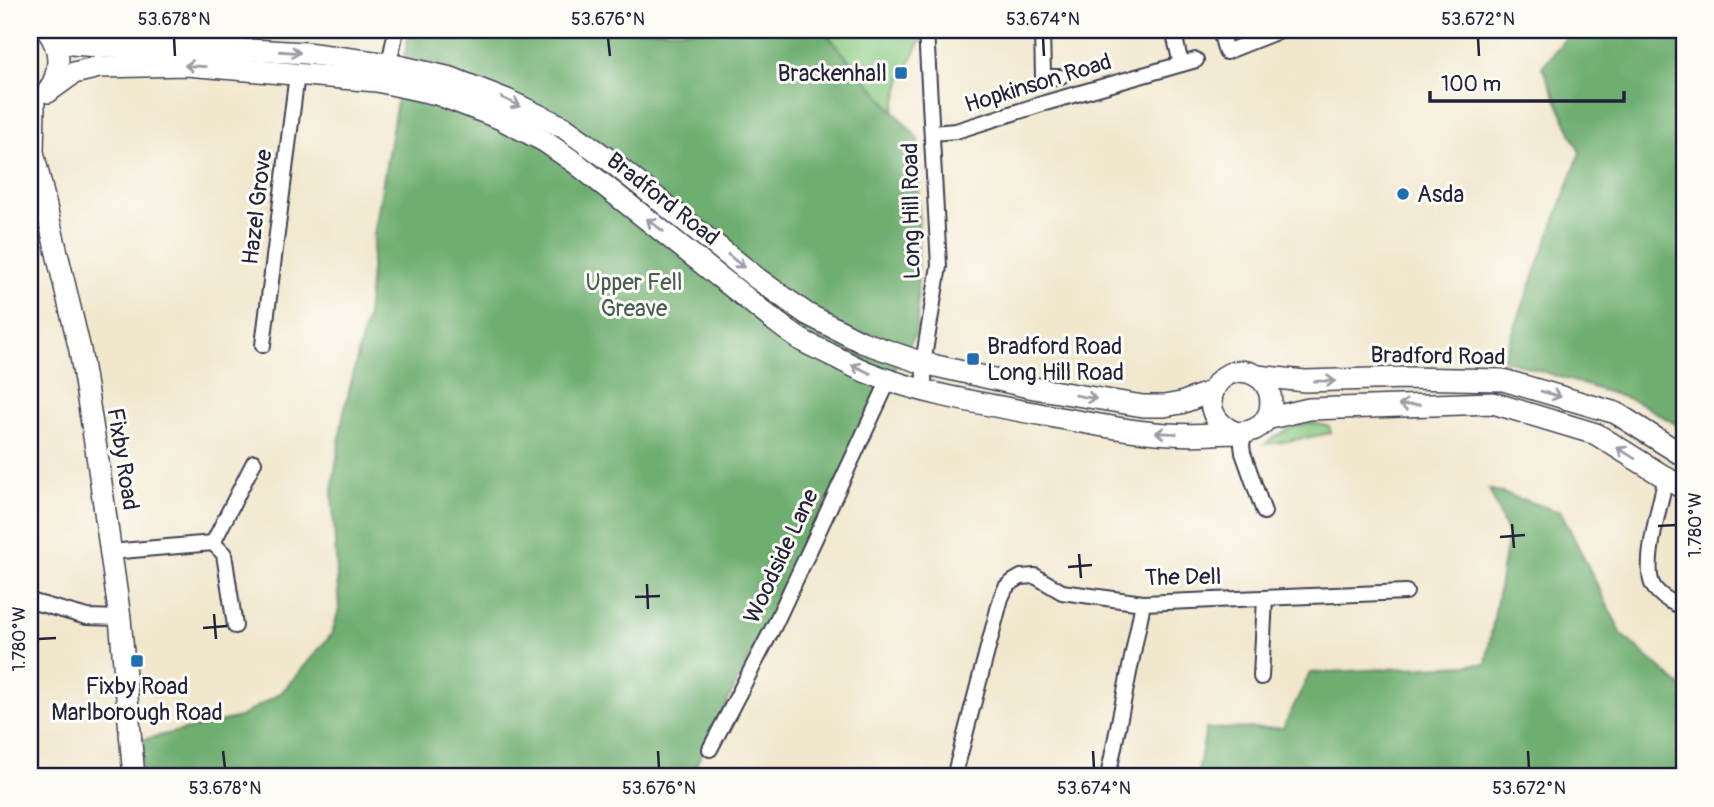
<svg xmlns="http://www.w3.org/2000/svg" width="1714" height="807" font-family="Pangolin,sans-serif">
<rect width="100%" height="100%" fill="#fdfcf7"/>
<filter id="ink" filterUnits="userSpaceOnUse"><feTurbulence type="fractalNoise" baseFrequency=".0143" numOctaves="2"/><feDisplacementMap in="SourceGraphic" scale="14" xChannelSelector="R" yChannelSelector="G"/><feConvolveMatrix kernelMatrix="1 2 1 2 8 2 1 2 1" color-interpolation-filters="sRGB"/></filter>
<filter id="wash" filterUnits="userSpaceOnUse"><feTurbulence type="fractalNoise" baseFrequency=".00686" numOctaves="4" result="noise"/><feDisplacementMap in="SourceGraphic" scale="28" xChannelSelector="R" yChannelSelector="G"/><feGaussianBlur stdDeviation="1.57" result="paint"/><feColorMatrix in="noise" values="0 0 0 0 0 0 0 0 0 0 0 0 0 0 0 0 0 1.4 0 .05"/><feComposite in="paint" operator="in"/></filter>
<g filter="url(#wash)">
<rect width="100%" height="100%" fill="#f1e7cd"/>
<g fill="#89ca82" stroke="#56765e" stroke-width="2">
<path d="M823,30H920L921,40L902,78L893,112Z"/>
<path d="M1310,423L1329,426L1331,433L1277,443L1265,444C1279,434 1293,425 1310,423Z"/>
</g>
<g fill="#6eae70" stroke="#486856" stroke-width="2">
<path d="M409,30H823L918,139L919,171L917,331L877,401L690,777H142L141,740L240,717L282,692L332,634L339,609L332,492L343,416L367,317L374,235Z"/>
<path d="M1572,30H1684V429L1636,401L1503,359L1580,153L1542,67Z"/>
<path d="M1489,489L1561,512L1622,635L1684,689V777H1197L1206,729L1283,728L1310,673L1486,664L1508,535Z"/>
</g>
</g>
<g filter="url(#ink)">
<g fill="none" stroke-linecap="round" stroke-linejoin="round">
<g stroke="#414051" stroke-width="18">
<g id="minor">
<path d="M1042,30L1043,77H1060"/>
<path d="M1173,30L1181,64"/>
<path d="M1222,38L1226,52L1281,30"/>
<path d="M389,64L396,30"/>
<path d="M932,133L956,131L1045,103L1196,60"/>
<path d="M263,345L297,74"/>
<path d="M925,391L923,363L939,266L926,30"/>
<path d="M1245,432L1242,445L1243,453L1264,512"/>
<path d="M1666,477C1661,501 1642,566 1653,586C1660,597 1673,603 1684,608"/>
<path d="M213,543L254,462"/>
<path d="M110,552L213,543L224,554L235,626"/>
<path d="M30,601L87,617L120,618"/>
<path d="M1261,677L1265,598"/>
<path d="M710,749L775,624L889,380"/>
<path d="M954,777L1001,598L1006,587L1014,581L1021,577L1035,576L1062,592L1143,603L1406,592"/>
<path d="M1108,777L1143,603"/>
</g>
</g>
<g stroke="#414051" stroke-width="24">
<g id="primary">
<path d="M47,30C62,49 61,72 48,92"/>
<path d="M52,36L72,44L98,46H174L306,53L389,64L451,78L507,100L563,127L608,159L758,279L807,314L862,342L923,363L1034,388L1143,406H1164L1181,403L1213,391"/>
<path d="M49,91L74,73L99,67L186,65L377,81L437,94L499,118L544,141L577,164C624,201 671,238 718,276C745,296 770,319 798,338C808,345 820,349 831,355C844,361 856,368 869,373C925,395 985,404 1044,415C1100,425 1156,438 1213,434C1225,432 1244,435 1255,429C1277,418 1276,384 1253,374C1217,359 1190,413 1234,432"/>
<path d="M34,104L33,152L80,350L97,455L120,618L134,777"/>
<path d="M1257,376L1305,381L1406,378L1503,380L1616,413L1684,456"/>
<path d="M1266,419L1309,409L1493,403L1596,434L1684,489"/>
</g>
</g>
<use href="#minor" stroke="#fff" stroke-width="14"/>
<use href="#primary" stroke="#fff" stroke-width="21"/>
</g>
<defs><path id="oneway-shaft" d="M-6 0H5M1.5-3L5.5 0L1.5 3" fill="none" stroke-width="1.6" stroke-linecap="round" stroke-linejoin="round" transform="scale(1.75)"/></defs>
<g stroke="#9c9ca7">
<use href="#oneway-shaft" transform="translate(290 52) rotate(4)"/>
<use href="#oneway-shaft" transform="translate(195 66) rotate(-177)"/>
<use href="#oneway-shaft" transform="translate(511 102) rotate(25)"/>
<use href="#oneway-shaft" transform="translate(655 225) rotate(-142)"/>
<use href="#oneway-shaft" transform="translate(736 261) rotate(39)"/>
<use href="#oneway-shaft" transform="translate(861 369) rotate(-155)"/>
<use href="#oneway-shaft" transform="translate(1325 381) rotate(-1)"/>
<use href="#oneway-shaft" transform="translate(1551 394) rotate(16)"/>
<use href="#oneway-shaft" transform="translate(1086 397) rotate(10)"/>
<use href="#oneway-shaft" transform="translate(1409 405) rotate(179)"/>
<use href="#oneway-shaft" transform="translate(1166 433) rotate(-177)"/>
<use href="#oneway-shaft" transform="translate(1626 453) rotate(-148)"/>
</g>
</g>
<path fill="none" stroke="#22223b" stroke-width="2.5" d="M174,38L175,56M608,38L610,56M1043,38L1044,56M1478,38L1479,56M1512,524L1514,548M1658,526L1676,525M1500,537L1525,535M1079,554L1081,578M1068,567L1092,565M647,584L648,609M635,597L660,596M214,614L216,639M203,628L227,626M38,639L56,638M223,751L225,768M658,751L659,768M1093,751L1094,768M1528,751L1529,768"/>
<g fill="#1f6fb2" stroke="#fdfcf7" stroke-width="2.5">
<rect x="894" y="66" width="14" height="14" rx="3.5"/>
<circle cx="1403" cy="194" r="7"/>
<rect x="966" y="352" width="14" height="14" rx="3.5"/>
<rect x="130" y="654" width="14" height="14" rx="3.5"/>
</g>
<g text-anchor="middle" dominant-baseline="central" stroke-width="6" stroke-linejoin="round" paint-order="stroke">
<g font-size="23" fill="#22223b" stroke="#fdfcf7" text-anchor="start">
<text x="887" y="73" text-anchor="end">Brackenhall</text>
<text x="1417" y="194">Asda</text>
<text x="987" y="346">Bradford Road<tspan x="987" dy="26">Long Hill Road</tspan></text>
<text x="137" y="686" text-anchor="middle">Fixby Road<tspan x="137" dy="26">Marlborough Road</tspan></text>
</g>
<g font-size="23" fill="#22223b" stroke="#fdfcf7">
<text transform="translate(1038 83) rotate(-17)">Hopkinson Road</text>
<text transform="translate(663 199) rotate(38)">Bradford Road</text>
<text transform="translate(257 207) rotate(-83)">Hazel Grove</text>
<text transform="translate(911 211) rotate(-91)">Long Hill Road</text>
<text transform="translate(1438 356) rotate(1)">Bradford Road</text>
<text transform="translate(123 459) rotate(81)">Fixby Road</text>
<text transform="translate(781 556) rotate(-65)">Woodside Lane</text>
<text transform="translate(1183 577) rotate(-1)">The Dell</text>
</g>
<g font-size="23" fill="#465d54" stroke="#fdfcf7">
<text x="634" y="282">Upper Fell<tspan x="634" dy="26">Greave</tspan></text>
</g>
</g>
<rect width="1714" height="807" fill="none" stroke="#fdfcf7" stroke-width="77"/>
<path d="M1430 91v10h194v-10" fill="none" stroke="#22223b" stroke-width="3.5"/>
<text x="1441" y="91" font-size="21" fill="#22223b" stroke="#fdfcf7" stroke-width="5" paint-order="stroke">100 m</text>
<rect x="38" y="38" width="1638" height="730" fill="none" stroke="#22223b" stroke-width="2.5"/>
<g font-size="18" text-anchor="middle" fill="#22223b">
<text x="174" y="25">53.678°N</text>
<text x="608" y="25">53.676°N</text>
<text x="1043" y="25">53.674°N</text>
<text x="1478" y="25">53.672°N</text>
<text transform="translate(1695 525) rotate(-90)" y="6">1.780°W</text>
<text transform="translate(19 639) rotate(-90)" y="6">1.780°W</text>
<text x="225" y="794">53.678°N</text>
<text x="659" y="794">53.676°N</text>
<text x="1094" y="794">53.674°N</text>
<text x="1529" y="794">53.672°N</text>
</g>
</svg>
